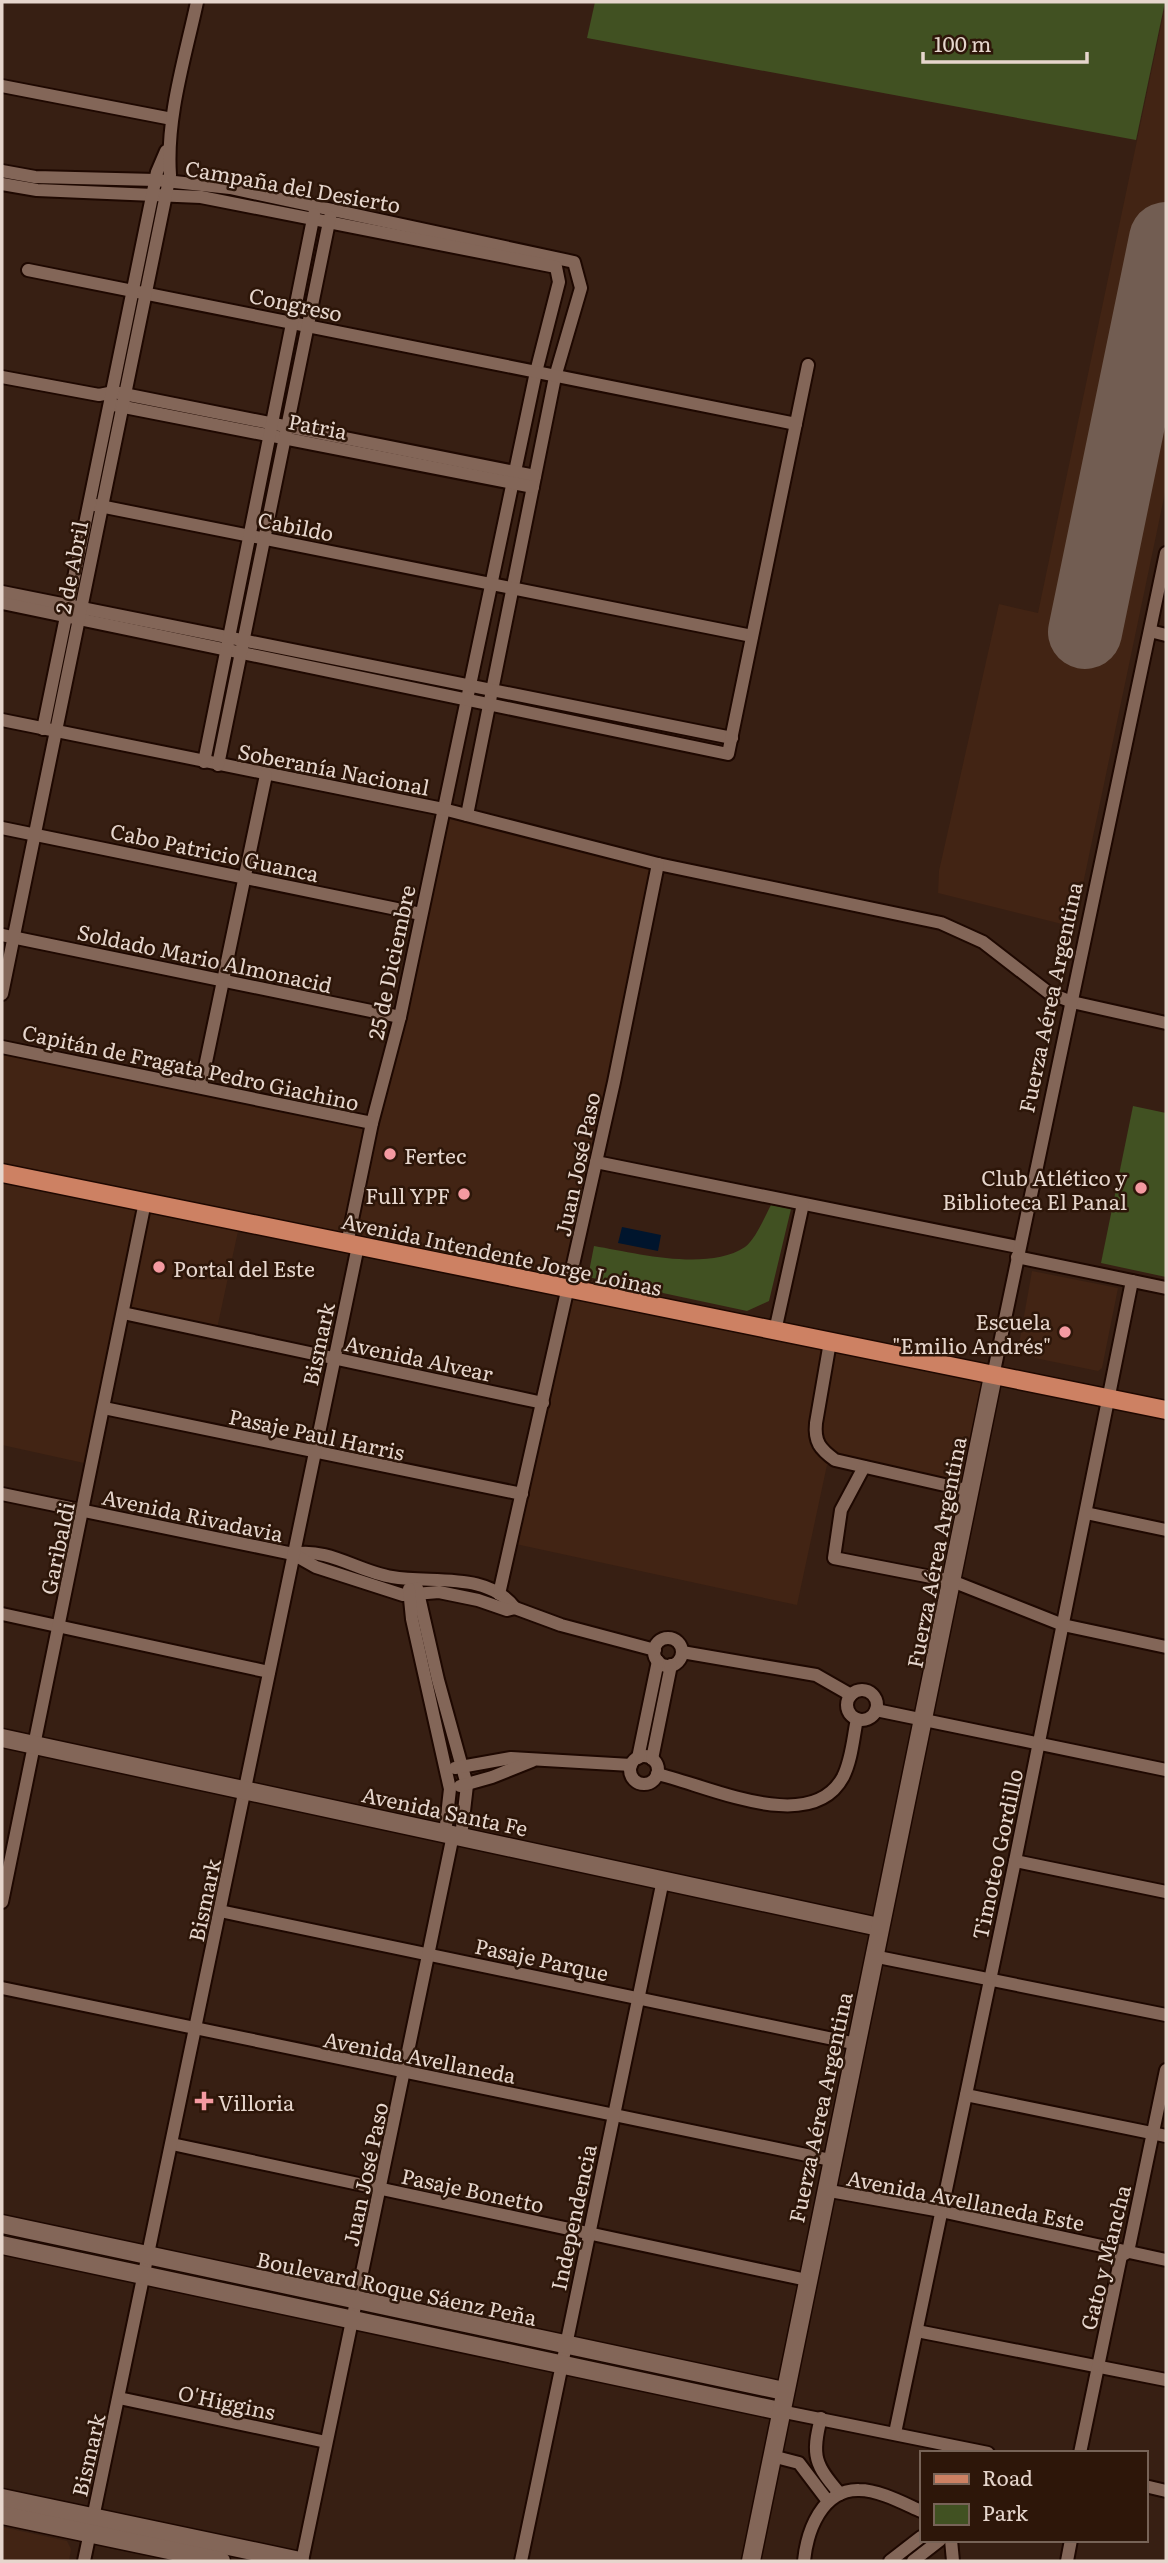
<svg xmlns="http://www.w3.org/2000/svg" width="1168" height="2563" font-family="Literata,serif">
<rect width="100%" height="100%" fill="#371f13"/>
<g fill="#422414">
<path d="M1166,2V488L1074,927L938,893L939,871L999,604L1038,613Z"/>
<path d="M443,809L658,864L567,1291L993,1376L971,1491L864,1467L827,1465L797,1605L511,1543L567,1291L240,1222L216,1333L123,1313L93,1465L2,1445V1047L372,1123Z"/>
<path d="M1032,1271L1118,1288L1102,1368L1098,1371L1035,1358L1019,1344Z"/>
<path d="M2,2527L67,2541L71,2549L69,2561H2Z"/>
</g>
<g fill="#415122">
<path d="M595,2H1165L1136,140L587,38Z"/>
<path d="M1133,1106L1166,1113V1277L1101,1263Z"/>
<path d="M771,1205L791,1209L769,1301L747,1311L588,1277L594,1246C636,1253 707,1272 745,1247C756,1239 765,1216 771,1205Z"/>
<path d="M2,2231L766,2393L764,2400L2,2240Z"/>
</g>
<path fill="#00152d" d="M622,1227L661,1235L658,1251L618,1243Z"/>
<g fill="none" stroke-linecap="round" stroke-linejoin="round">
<path stroke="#725d52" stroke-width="74" d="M1085,632L1166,239"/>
<g stroke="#1e0801" stroke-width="16">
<g id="street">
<path d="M2,86L172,119"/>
<path d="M2,171L35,177L156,180L230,188L574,262L581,288L555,377L467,815"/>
<path d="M2,184L37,190L201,197L556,267L559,282L536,372L400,1017L372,1123L347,1244"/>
<path d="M28,270L796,424"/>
<path d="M2,377L99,395L114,392L535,476"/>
<path d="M114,405L533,487"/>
<path d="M90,504L752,636"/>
<path d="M2,592L732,738"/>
<path d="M2,603L728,754L808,365"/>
<path d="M1150,631L1166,635"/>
<path d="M2,720L443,809L658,864L941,923L983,942L1049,993L1072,1002L1166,1023"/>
<path d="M43,729L157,172L166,151"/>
<path d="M204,762L314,214"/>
<path d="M218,765L330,217"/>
<path d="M2,828L421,914"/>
<path d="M2,935L400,1017"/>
<path d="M2,994L170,175C166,117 185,58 197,2"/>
<path d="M2,1047L372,1123"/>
<path d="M201,1086L266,775"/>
<path d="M596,1162L1018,1247"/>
<path d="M1017,1257L1166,1288"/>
<path d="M123,1313L543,1403"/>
<path d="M775,1331L803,1204"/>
<path d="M830,1342L816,1423C814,1442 820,1449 835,1460L971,1491"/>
<path d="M993,1376L1166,553"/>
<path d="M104,1408L522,1494"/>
<path d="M864,1467L841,1510L834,1558L952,1581L1063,1625L1166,1647"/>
<path d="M2,1494L293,1554C328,1547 359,1572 392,1577C432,1584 487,1571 515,1608"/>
<path d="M1086,1513L1166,1530"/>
<path d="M293,1554L316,1567L403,1595L439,1592L478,1600L507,1610L515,1608L561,1625L655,1650"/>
<path d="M417,1588L438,1680L467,1785L461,1837"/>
<path d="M409,1589L412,1619L450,1789L445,1834"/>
<path d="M499,1594L614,1082L658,864"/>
<path d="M2,1614L269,1672"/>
<circle cx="668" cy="1652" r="14"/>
<path d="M682,1652L816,1675L851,1695"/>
<circle cx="862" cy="1705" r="15"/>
<path d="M876,1710L1166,1770"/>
<circle cx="644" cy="1770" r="14"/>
<path d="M638,1758L658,1661"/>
<path d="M652,1759L671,1665"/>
<path d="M455,1768L511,1758L631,1765"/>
<path d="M657,1774C707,1785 811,1837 843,1777C852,1759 853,1738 857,1719"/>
<path d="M460,1786L492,1777L532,1761"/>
<path d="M1015,1861L1166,1892"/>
<path d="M2,1902L145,1202"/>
<path d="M220,1911L857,2044"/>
<path d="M873,1956L1166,2015"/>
<path d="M2,1988L831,2160L830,2191L941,2211L1166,2260"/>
<path d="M966,2095L1166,2136"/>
<path d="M172,2144L807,2280"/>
<path d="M917,2331L1166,2380"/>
<path d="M119,2398L326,2442"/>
<path d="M780,2411L988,2453"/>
<path d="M821,2418C811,2456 815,2465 840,2494"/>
<path d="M895,2433L1015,1861L1132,1281"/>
<path d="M1080,2453L1121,2256L1128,2252L1166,2070"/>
<path d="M772,2456L799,2463L827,2500"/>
<path d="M1145,2486L1166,2491"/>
<path d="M951,2540L953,2561"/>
<path d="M84,2561L358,1246"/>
<path d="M302,2561L453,1835"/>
<path d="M521,2561L663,1880"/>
<path d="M804,2561C807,2531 822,2489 859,2490C879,2490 903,2503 921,2511"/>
<path d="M890,2561L921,2537"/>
<path d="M913,2561L940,2540"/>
<path d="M1067,2561L1071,2540"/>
</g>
</g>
<g stroke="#1e0801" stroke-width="21">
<g id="secondary">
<path d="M2,1738L879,1927"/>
<path d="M2,2224L784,2391"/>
<path d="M2,2245L780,2411"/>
<path d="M2,2498L300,2561"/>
<path d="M2,2515L221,2561"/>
<path d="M751,2561L993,1376"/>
</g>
</g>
<g stroke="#1e0801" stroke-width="21">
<path id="primary" d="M2,1173L1166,1410"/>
</g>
<use href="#street" stroke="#836658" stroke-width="12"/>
<use href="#secondary" stroke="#836658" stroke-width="18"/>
<use href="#primary" stroke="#cd8163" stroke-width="18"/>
</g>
<g fill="#f49aa1" stroke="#2d1609" stroke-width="2.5">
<circle cx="390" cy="1154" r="7"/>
<circle cx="1141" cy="1188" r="7"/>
<circle cx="464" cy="1194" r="7"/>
<circle cx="159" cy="1267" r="7"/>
<circle cx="1065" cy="1332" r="7"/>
<path d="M200.5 2090.5h7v7h7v7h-7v7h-7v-7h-7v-7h7z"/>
</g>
<g text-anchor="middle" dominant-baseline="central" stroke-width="5" stroke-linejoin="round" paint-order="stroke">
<g font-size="21" fill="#e6d6cd" stroke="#2d1609">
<text transform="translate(293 185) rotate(10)">Campaña del Desierto</text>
<text transform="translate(296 303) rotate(12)">Congreso</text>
<text transform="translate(318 425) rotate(11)">Patria</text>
<text transform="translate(296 525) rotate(11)">Cabildo</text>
<text transform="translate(70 567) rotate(-79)">2 de Abril</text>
<text transform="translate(334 768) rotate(11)">Soberanía Nacional</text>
<text transform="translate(215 851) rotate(12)">Cabo Patricio Guanca</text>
<text transform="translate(205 957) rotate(12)">Soldado Mario Almonacid</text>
<text transform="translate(390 962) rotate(-78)">25 de Diciembre</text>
<text transform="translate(1049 997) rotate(-78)">Fuerza Aérea Argentina</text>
<text transform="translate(191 1066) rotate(12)">Capitán de Fragata Pedro Giachino</text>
<text transform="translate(576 1164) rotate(-78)">Juan José Paso</text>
<text transform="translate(502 1253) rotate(12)">Avenida Intendente Jorge Loinas</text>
<text transform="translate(317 1344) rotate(-78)">Bismark</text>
<text transform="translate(419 1357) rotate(12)">Avenida Alvear</text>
<text transform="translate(317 1433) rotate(12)">Pasaje Paul Harris</text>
<text transform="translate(193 1514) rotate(12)">Avenida Rivadavia</text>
<text transform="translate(56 1548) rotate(-78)">Garibaldi</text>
<text transform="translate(935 1552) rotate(-79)">Fuerza Aérea Argentina</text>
<text transform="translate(445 1810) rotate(12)">Avenida Santa Fe</text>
<text transform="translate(996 1854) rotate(-78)">Timoteo Gordillo</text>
<text transform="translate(203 1900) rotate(-78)">Bismark</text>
<text transform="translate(542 1958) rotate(12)">Pasaje Parque</text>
<text transform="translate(420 2056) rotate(11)">Avenida Avellaneda</text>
<text transform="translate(819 2107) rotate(-78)">Fuerza Aérea Argentina</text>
<text transform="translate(364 2174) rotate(-78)">Juan José Paso</text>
<text transform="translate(473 2189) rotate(12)">Pasaje Bonetto</text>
<text transform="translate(966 2199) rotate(11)">Avenida Avellaneda Este</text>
<text transform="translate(572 2217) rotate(-78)">Independencia</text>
<text transform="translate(1104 2257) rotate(-76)">Gato y Mancha</text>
<text transform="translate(397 2287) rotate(12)">Boulevard Roque Sáenz Peña</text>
<text transform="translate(227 2401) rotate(12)">O'Higgins</text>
<text transform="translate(87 2455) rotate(-77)">Bismark</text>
</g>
<g font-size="21" fill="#e6d6cd" stroke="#2d1609" text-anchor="start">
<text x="404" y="1154">Fertec</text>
<text x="1127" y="1176" text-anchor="end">Club Atlético y<tspan x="1127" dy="24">Biblioteca El Panal</tspan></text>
<text x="450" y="1194" text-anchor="end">Full YPF</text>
<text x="173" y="1267">Portal del Este</text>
<text x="1051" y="1320" text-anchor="end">Escuela<tspan x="1051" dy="24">"Emilio Andrés"</tspan></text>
<text x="218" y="2101">Villoria</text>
</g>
</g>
<rect width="1168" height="2563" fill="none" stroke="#e6d6cd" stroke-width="7"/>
<rect x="920" y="2451" width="228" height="91" fill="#2d1609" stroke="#776357" stroke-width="2"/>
<rect x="934" y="2474" width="35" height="10" fill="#cd8163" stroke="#776357" stroke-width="2"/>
<text x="982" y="2486" font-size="21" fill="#e6d6cd">Road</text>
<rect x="934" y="2504" width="35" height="21" fill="#415122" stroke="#776357" stroke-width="2"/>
<text x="982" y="2521" font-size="21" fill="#e6d6cd">Park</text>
<path d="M923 52v10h164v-10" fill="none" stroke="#e6d6cd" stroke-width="3.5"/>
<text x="934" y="52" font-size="21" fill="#e6d6cd" stroke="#2d1609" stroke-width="5" paint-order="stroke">100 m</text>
</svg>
